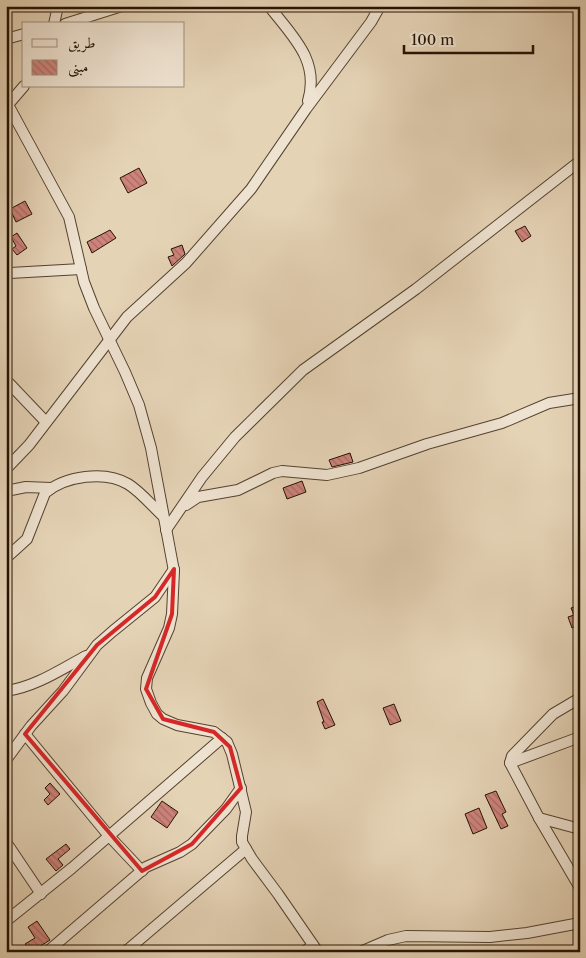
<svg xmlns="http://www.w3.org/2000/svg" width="586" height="958" font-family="'Libre Caslon Text',Amiri,serif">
<defs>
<pattern id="building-back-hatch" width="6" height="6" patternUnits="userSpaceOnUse" patternTransform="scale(1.25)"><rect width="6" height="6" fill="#ce837b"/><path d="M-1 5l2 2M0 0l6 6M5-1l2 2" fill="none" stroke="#a76a63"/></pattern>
</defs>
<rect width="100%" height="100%" fill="#e5d3b6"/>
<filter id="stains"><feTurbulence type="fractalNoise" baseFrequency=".004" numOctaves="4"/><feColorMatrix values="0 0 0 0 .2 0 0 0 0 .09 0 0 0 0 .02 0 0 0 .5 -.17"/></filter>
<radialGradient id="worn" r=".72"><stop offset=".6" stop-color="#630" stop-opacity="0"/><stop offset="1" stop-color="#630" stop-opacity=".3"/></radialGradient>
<g fill="url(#building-back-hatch)" stroke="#241202">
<path d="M139,168L147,183L128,193L120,178Z"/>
<path d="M25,201L32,214L16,222L10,209Z"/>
<path d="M525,226L531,236L522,242L515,231Z"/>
<path d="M110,230L116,238L92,253L87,242Z"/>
<path d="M17,233L27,248L17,255L12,249L16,246L11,237Z"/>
<path d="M182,245L185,254L172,266L168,257L174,255L171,249Z"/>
<path d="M350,453L353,462L332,467L329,460Z"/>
<path d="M302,481L306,492L287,499L283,488Z"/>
<path d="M580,605V629H579L578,626L572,628L568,617L574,615L571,608Z"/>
<path d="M323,699L335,725L325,729L322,722H324L317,702Z"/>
<path d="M394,704L401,721L390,725L383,708Z"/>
<path d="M50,783L60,794L48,805L44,800L50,794L45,788Z"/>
<path d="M496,791L506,812L502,814L508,826L501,829L485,795Z"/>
<path d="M162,801L178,812L167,828L151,817Z"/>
<path d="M479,808L487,828L473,834L465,814Z"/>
<path d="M66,844L70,849L58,859L63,865L56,871L46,859Z"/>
<path d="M37,921L50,940L31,952L25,944L35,938L28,927Z"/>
</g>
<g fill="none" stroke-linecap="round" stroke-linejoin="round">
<g stroke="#54422f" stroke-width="12">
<g id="minor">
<path d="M269,6C292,36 320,60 308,101"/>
<path d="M54,24L58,6"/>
<path d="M65,24L122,6"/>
<path d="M6,39L24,34"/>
<path d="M6,101L69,217L84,282L94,308L125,372L139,405L151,448L174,571L172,614L169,628L147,678L146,689L151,703L157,714L163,719L177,725L214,732L227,742L232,754L246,812L242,836V842L252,859L278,894L318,952"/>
<path d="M6,107L24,86"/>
<path d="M6,271L10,273L81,269"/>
<path d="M6,380L45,421"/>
<path d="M6,469L29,445L127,317L186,263L251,189L306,109L371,22L380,6"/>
<path d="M6,491L26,487L51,488"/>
<path d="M186,505L198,497L238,490L273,473L282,471L327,475L359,468L427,444L502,423L549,403L580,398"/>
<path d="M166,530L202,477L235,437L303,370L416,289L580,161"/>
<path d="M6,558L27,539L45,493C65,476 105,470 128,484C141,492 152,506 163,516"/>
<path d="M6,691C35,687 60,670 86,656"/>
<path d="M580,698L553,714L512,756L510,763L539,818L580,888"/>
<path d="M25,734L109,836L142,871"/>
<path d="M6,760L31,726L63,691L97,645L113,631L155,597L174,569"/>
<path d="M510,763L580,737"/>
<path d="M539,818L580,829"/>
<path d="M6,842L41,894"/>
<path d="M6,921L72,868L222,738"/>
<path d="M47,952L146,867L180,852L192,844L226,809L241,788"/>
<path d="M125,952L246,849"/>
<path d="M304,952L313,945"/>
<path d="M360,952L388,940L406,936L490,937L527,933L580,923"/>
</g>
</g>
<use href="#minor" stroke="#eee2d0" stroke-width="10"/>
</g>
<path fill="none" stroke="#d62828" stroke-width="4" stroke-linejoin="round" d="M174,569L172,614L146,689L163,719L214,732L230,747L241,788L192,844L142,871L25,734L97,645L155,597Z"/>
<rect width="586" height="958" fill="none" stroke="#e5d3b6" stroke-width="25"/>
<rect x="8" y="8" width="571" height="943" fill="none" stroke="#241202" stroke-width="2.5"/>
<rect x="12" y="12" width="561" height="933" fill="none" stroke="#241202"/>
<rect x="22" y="22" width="162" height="65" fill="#eee2d0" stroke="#9d8f7e"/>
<rect x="32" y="39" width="25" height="8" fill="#eee2d0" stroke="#9d8f7e"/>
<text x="68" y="48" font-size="15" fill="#241202">طريق</text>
<rect x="32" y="60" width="25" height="15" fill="url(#building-back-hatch)" stroke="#9d8f7e"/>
<text x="68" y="72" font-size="15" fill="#241202">مبنى</text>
<path d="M404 45v8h129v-8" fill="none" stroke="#241202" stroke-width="2.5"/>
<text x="411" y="45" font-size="15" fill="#241202" stroke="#eee2d0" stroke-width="4" paint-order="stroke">100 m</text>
<rect width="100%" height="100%" filter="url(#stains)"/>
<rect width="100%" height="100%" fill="url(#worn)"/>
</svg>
